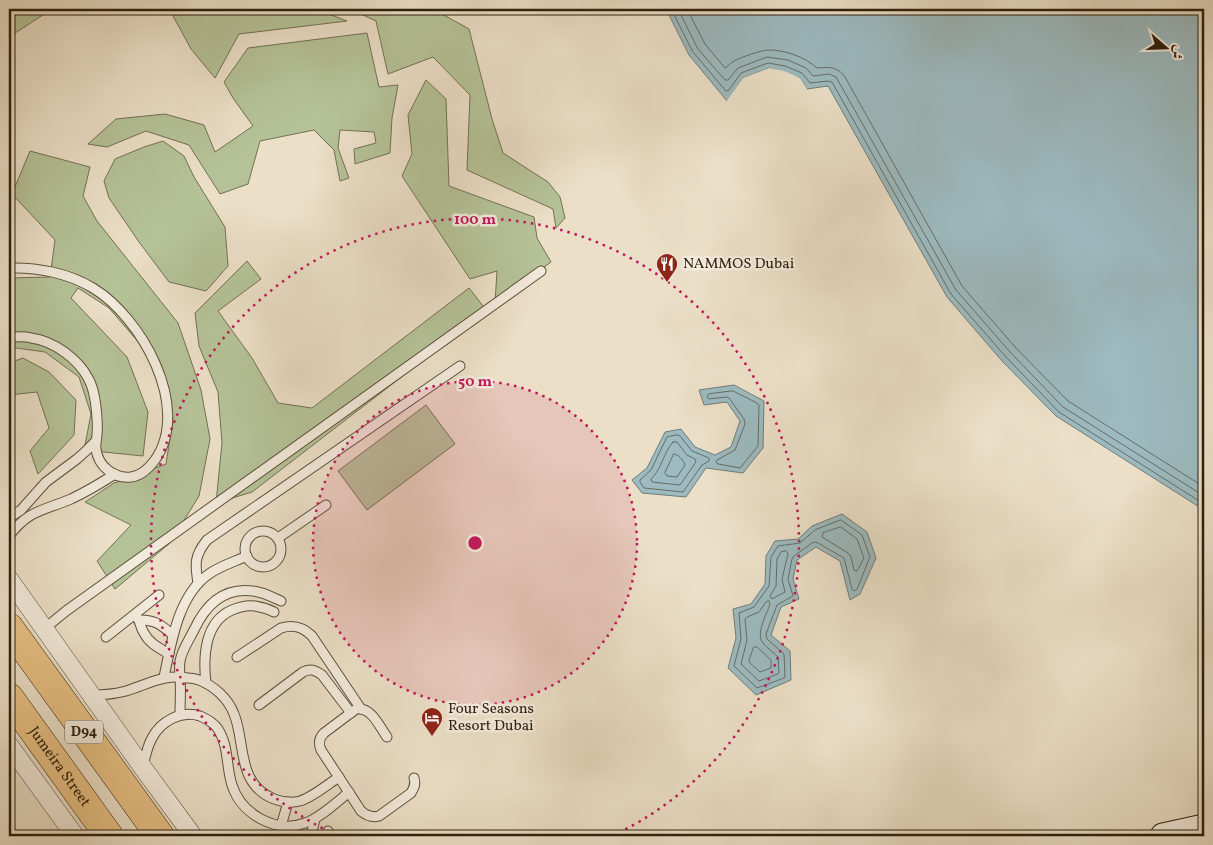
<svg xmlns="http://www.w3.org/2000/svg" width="1213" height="845" font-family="Vollkorn,Amiri,serif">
<rect width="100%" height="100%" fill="#ebdfc7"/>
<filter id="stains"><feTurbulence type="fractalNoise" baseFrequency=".004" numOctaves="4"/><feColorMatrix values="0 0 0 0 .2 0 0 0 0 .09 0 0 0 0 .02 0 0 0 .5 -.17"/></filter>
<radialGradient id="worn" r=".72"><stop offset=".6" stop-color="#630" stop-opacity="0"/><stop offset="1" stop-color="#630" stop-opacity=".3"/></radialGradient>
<g fill="#b5c298" stroke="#727153">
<path d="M9,9H52L9,37Z"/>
<path d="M178,9H316L347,21L239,34L215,78L191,49L172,14Z"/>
<path d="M350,9H433L469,29L492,119L503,153L548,182L560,197L565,218L556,228L553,209L467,170L470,95L433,57L388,74L376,21Z"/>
<path d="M367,33L379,87L398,85L392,118L390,153L355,164L354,149L376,143L374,132L340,130L338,148L349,178L340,181L334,150L314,130L260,141L248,184L220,194L189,145L146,131L107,147L88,144L116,119L165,114L204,125L215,152L253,126L233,98L224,82L248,48Z"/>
<path d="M426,80L446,99L449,186L534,217L537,238L551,262L495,303L497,271L470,279L402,176L412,154L408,115Z"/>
<path d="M163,141L184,156L194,177L225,227L228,266L206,291L169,282L139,242L109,198L104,181L115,159L144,147Z"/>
<path d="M30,151L90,167L83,196L97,221L178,323L201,390L210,439L199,496L170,543L115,589L97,561L131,525L85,502L114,483L166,464L173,418L154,360L109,308L78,288L71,298L127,357L148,412L143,456L84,450L91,414L79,377L45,352L9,347V278L50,277L55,240L12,194Z"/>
<path d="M247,261L261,279L218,311L252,358L278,403L312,408L469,288L487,311L252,492L216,503L222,443L218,392L199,346L195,313Z"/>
<path d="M23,358L49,372L76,400L74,435L38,474L30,451L49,428L37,392L9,395V363Z"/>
<path d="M426,405L455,444L367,510L338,471Z"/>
</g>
<g fill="#9cbabf" stroke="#707c78">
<path d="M666,9H1204V510L1056,416L1002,361L947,297L828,86L807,89L800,78L769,68L743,78L727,101L689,55Z"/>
<path d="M734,385L764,401L763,448L743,473L706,468L686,497L642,493L632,480L647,468L665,432L681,429L695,447L715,455L731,447L740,421L727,402L704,405L699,390Z"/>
<path d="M842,514L867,532L876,558L860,594L850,600L840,561L816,547L797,560L793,579L799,599L781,607L771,635L790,651L791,680L756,695L728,668L736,638L733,609L751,604L765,584L766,556L775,541L798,539L812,526Z"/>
</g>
<path fill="#ebdfc7" d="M769,68L784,71L800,78L807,89L806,91L798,80L783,73L769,71L745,80L729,102L725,103L743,78Z"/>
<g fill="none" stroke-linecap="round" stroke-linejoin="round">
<g stroke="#666d66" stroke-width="1">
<path d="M671,9L693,52L726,91L729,90L741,73L768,63L785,66L802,73L810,83L828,81L832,82L951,294L1006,357L1059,412L1204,504"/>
<path d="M678,9L698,49L725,80H728L738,68L767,57L788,60L806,68L813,76L829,74L836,77L956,290L1011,353L1063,407L1204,496"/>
<path d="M687,9L705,44L725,68C728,66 731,63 734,61C742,57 761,50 769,50C785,50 805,57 817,68C829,67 837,66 845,77L962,286L1016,348L1068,401L1204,487"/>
<path d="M733,391L757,403L759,405L758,446L740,468L718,464L716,462L717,460L735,450L745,424L744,419L729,398L726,397L709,399L707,397L709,394Z"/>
<path d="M678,435L680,436L692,451L709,458V461L702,465L683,492L644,488L640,482V480L651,470L667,437Z"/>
<path d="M673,442H677L687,455L695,459L696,462L680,485L652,482L651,479C662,469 663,453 673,442Z"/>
<path d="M674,454C678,454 684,461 685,465L677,477L667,476L665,473Z"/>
<path d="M841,520L862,535L870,557L857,589L854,591L852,589L844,558L818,543L815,542L812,543L794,556L792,559L788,579L793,596L777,605L766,634L767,639L784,654L785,676L784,678L757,688L734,666L741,639L739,613L754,607L769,586L771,557L778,546L800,543L815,530Z"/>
<path d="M841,527L857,539L864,558L857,571L854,570L851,557L848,553L822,537L823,533Z"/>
<path d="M786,551L788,554L782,579L785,592L772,599L770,596L776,586L777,559L781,552Z"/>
<path d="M769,601L770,604C767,614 755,634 763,643C767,648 773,652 778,657L779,672L778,674L759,681L741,664L747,640L745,619L747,617L759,612L766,602Z"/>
<path d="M754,647H757L771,660V668L760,672L750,663L749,661Z"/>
</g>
<g stroke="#5e503c" stroke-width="11">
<g id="lane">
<path d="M9,268C37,267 68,273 93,288C141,317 192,407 155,460C149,468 141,476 131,477C114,479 98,466 96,449C95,444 97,439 97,434C98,425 97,416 96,407C95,398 93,386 88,378C78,359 54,341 31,338C24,336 16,337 9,337"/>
<path d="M9,518L21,510L46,482L77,459L87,450L96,441"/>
<circle cx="263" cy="549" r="18"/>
<path d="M9,536C28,510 43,511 71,499C86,492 101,483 115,474"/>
<path d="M278,538L326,505"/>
<path d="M198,583C195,564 194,556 207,540L460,366"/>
<path d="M135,615C142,622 139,626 144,633C149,643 159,648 169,654"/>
<path d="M140,620C156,620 161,625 173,635"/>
<path d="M44,629L66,611L541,271"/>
<path d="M106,637L159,595"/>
<path d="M237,657L281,628C294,624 303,627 312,636L361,709"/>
<path d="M164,677C171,644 178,595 209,574C220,566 234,562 247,556"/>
<path d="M206,683C203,658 204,622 232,610C239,607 247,605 255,606C261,607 268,609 274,612"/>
<path d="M92,695C103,695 115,694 126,691C149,684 163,674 188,678C192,678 196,679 199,680C214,686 228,698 234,714C246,743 236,784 274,799C282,802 292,803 300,801C313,797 328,784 339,777"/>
<path d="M259,705L303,672C310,668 315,670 322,675L351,713"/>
<path d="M180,715C180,702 181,689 180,677C180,671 179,667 180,661C182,650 189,640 194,630C205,606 223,587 253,591C263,592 272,597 281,601"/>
<path d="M387,737C379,726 372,707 356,709L324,733C319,738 318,743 321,750L361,811C367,816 372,818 379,816L411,793C414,788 416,784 414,778"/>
<path d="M143,767C145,757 147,747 152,738C161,721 181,710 200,716C207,719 214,723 218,729C229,746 226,767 232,785C241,814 276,834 305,823C320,818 337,802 349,792"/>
<path d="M328,831L331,836"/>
<path d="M285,836L281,826L288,802"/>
<path d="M311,836L315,819"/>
</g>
</g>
<g stroke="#5e503c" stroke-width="19">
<g id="street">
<path d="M9,579L143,768L193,836"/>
<path d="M9,745L75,836"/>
</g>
</g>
<g stroke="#2f200e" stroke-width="27">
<path id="secondary" d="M1163,836L1204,827"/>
</g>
<g stroke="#2f200e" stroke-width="29">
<g id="primary">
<path d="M9,627L160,836"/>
<path id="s1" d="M9,697L109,836"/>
</g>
</g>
<use href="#lane" stroke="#f2eadb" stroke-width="9"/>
<use href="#street" stroke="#f2eadb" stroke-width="18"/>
<use href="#secondary" stroke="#f2eadb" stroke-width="25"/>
<use href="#primary" stroke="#e6c084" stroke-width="28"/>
</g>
<circle cx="475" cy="543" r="162" fill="#c2185b" fill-opacity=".12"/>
<g fill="none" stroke="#c2185b" stroke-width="2.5" stroke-dasharray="2.5 5">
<circle cx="475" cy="543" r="162"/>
<path d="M336 835A324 324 0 1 1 614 835"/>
</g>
<defs>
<g id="restaurant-pin" transform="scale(1.125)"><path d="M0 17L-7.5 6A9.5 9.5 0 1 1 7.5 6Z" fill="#8f2418" stroke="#f2eadb"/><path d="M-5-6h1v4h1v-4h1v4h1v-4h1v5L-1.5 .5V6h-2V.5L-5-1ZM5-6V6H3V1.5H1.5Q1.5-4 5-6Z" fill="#fff"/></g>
<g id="hotel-pin" transform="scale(1.125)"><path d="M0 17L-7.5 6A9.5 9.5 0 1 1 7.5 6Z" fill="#8f2418" stroke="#f2eadb"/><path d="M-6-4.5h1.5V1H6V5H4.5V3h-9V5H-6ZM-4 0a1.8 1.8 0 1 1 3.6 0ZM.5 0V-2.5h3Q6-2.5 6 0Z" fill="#fff"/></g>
</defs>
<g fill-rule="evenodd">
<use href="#restaurant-pin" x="667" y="264"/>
<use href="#hotel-pin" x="432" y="718"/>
</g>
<g text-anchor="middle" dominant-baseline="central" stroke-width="5" stroke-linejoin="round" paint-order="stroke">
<rect fill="#f2eadb" stroke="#6a5d4c" stroke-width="1" x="65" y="720.5" width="38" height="23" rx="4"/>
<g font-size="14" font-weight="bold" fill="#2f200e">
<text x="84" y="732">D94</text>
</g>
<g font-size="15" fill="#2f200e" stroke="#f2eadb" text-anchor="start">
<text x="683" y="264">NAMMOS Dubai</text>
<text x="448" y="709">Four Seasons<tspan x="448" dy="17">Resort Dubai</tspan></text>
</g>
<g font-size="15" fill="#2f200e" stroke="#f2eadb">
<text stroke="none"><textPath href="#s1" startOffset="86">Jumeira Street</textPath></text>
</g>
</g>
<circle cx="475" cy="543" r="8" fill="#c2185b" stroke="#f2eadb" stroke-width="2.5"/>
<g font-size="15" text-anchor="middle" font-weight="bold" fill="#c2185b" stroke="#f2eadb" stroke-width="5" stroke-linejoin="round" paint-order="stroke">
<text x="475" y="224">100 m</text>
<text x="475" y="386">50 m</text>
</g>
<rect width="1213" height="845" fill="none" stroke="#ebdfc7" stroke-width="30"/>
<rect x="10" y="10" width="1193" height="825" fill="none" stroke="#2f200e" stroke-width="2.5"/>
<rect x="15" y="15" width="1183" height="815" fill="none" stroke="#2f200e"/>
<g transform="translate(1166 48) rotate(110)" stroke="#f2eadb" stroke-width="4" paint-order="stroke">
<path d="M0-4L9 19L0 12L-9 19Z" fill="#2f200e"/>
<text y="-8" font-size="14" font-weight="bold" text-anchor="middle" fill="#2f200e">ش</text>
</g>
<rect width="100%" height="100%" filter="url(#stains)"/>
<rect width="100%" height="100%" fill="url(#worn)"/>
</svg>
